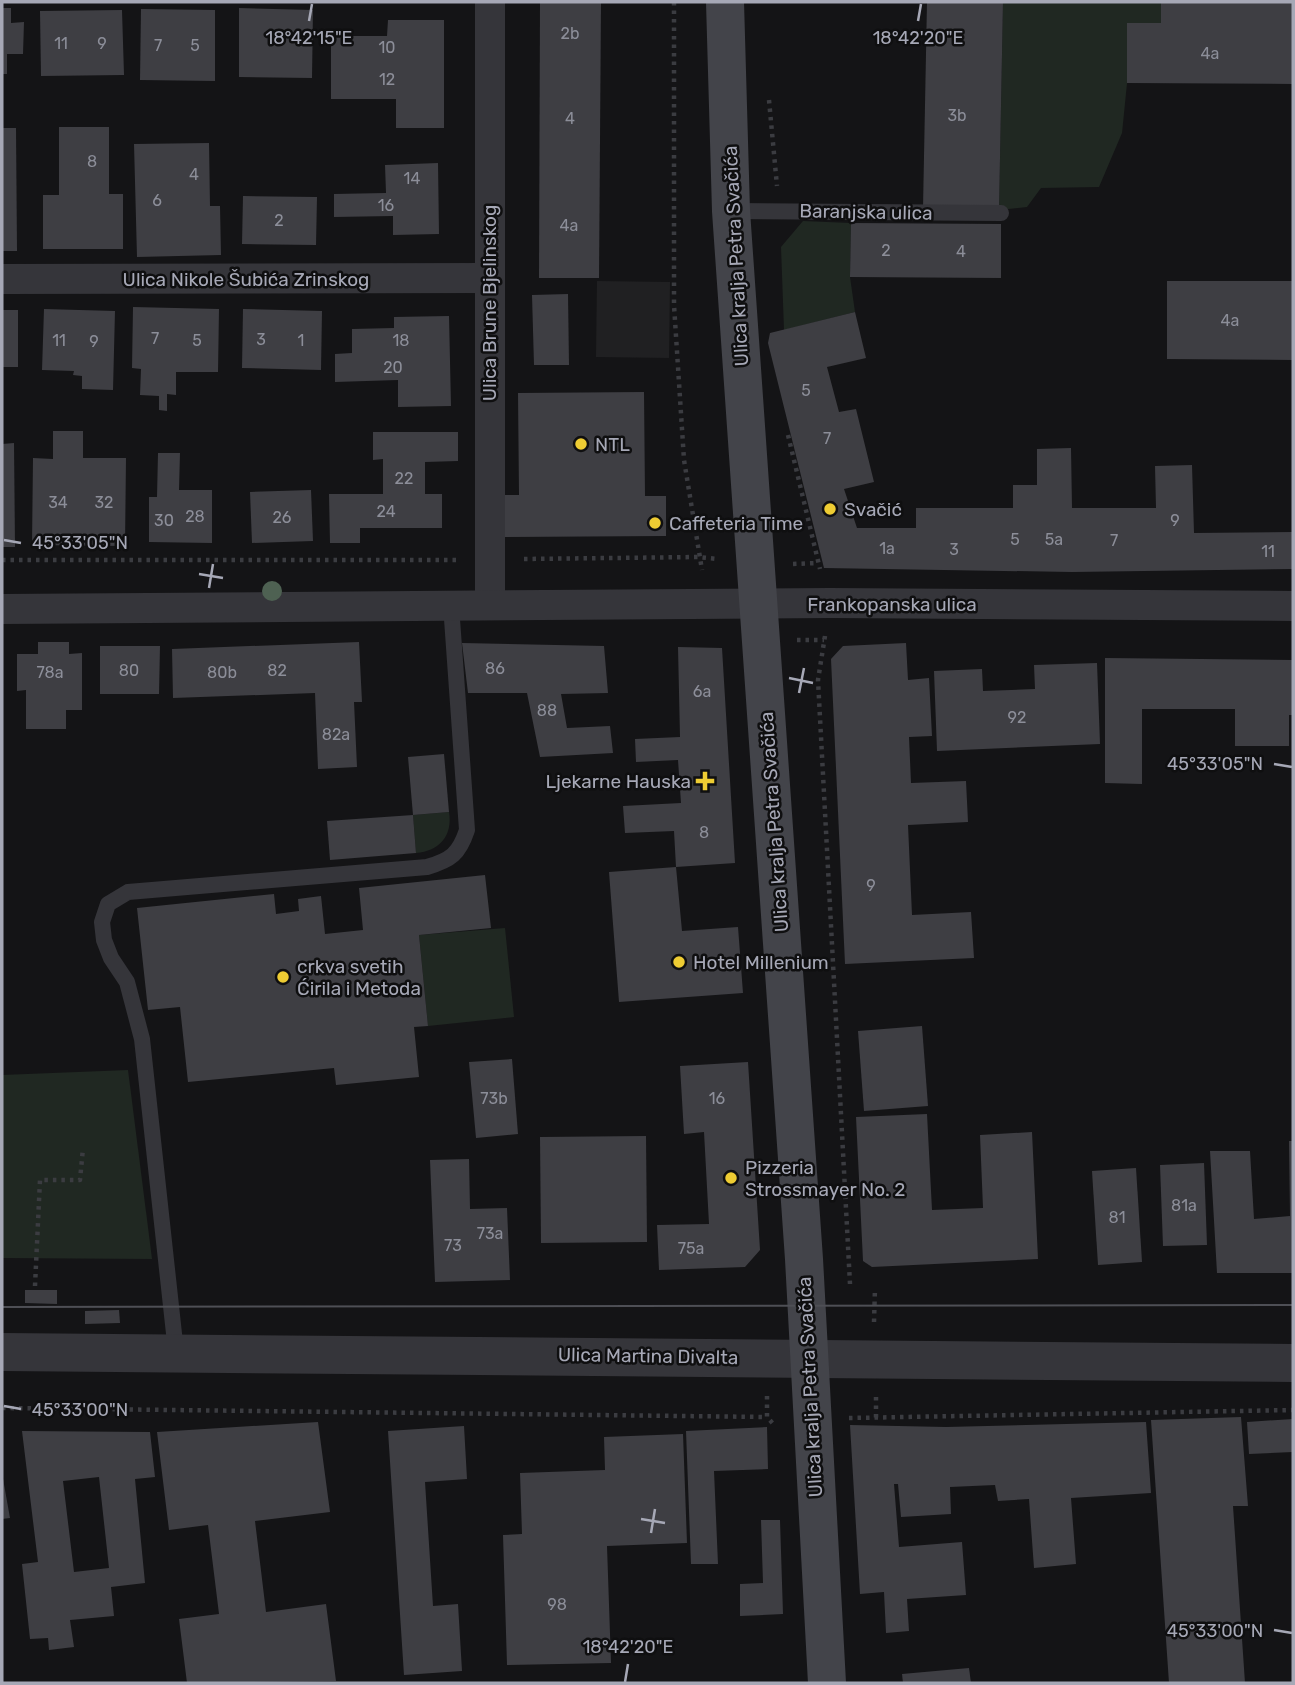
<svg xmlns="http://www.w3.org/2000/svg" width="1295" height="1685" font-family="Rubik,sans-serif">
<rect width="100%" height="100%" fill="#141416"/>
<path fill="#202022" d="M597,281L670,282L669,358L596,357Z"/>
<g fill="#202822">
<path d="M1003,2H1161V23H1127V83L1122,133L1099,187L1041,188L1027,207L999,210Z"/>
<path d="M803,221L851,223L850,277L855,312L784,330L781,247Z"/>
<path d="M449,812C453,836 439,851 416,853L413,815Z"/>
<path d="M505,928L514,1017L428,1026L419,935Z"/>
<path d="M128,1070L152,1259L2,1258V1075Z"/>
</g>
<g fill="#3e3e43" fill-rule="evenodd">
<path d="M540,2H601L599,278H539Z"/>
<path d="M927,2H1003L999,210L923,208Z"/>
<path d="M1161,2H1293V84L1127,83V23H1161Z"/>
<path d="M2,8H11V23L24,22L23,54H7V74H2Z"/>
<path d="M239,8L313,10L312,78L239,77Z"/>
<path d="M141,9L215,10V81L140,80Z"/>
<path d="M122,10L124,75L41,76L40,11Z"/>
<path d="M388,20H444V128H396V99H331V36H387Z"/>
<path d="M59,127H109V194H123V249H43V195H59Z"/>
<path d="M2,128H16L17,251H2Z"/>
<path d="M209,143L210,206H220L221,255L137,257L134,144Z"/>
<path d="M438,163L439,234L393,235V216L334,217V194L386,193L385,165Z"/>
<path d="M243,196L317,197L316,245L242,244Z"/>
<path d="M851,223L1001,224V278L850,277Z"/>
<path d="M1167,281H1293V360L1167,359Z"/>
<path d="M568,294L569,365H534L532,295Z"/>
<path d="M133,307L219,309L218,372H176V395L167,394V411L159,410V396L140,395L141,369L132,368Z"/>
<path d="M44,309L115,311L113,390L82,389V376L73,375L74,371L42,370Z"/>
<path d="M243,309L322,311L321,370L242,368Z"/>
<rect x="2" y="310" width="16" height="57"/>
<path d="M855,312L866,358L827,367L839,412L856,409L874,482L844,489L857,528H916V508H1013V485H1037V449L1071,448L1072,508H1156L1155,466L1192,465L1194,533L1293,532V569L1072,572L824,568L768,343L770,333Z"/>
<path d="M449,316L451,406L398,407V380L335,382V354L352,353V329L394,328V317Z"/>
<path d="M644,392L645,496H666V536L499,537V495H519L518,393Z"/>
<path d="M53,431H83V458H126L125,546L32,545L33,458L53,459Z"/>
<path d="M373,432H458V461L425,462V494H442V528H360V543H330L329,494H383V459L373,460Z"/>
<path d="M14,443L15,547H2V444Z"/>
<path d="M158,453H180L179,490H212V543L149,542V497H157Z"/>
<path d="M311,490L313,541L252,543L250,492Z"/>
<path d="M38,642H69V654L82,653V710H66V729H26V690L17,691V654H38Z"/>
<path d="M359,642L362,702H354L357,767L318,769L315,693L173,698L172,649Z"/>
<path d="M462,643L604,646L608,693L561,694L567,728L610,726L613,753L540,757L527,693H468Z"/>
<path d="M906,643L908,680L929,678L932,736L909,737L911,783L966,781L968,822L908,825L912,915L971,912L974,958L845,964L831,659L843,646Z"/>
<path d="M100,646H160L159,694H100Z"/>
<path d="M678,647L722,648L735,863L676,867L674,831L625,833L623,806L681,803L678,760L636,762L635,739L680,737Z"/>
<path d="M1105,658L1293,660V715H1289V746H1235V709H1142V784L1105,783Z"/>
<path d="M1097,663L1100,744L937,751L934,671L982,669L983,691L1035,689L1034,665Z"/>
<path d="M444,754L449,812L413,815L408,757Z"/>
<path d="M413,815L416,853L330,860L327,821Z"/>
<path d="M676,867L682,931L738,927L743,993L619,1002L609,872Z"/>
<path d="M485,875L491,928L419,935L428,1026L414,1027L419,1077L336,1085L334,1068L188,1082L180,1007L148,1010L137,908L274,894L276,914L299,911L298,899L321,896L325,934L363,930L359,888Z"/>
<path d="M922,1026L928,1106L864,1111L858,1031Z"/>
<path d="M512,1059L518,1134L476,1138L469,1062Z"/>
<path d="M748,1062L760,1250L745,1267L659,1270L657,1225L709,1224L704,1132L684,1134L680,1066Z"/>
<path d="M927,1114L932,1210L983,1208L980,1135L1032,1132L1038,1259L872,1267L863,1261L856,1117Z"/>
<path d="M646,1136L647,1242L541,1243L540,1137Z"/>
<path d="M1289,1141H1293V1273H1217L1210,1151H1250L1254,1219L1290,1216Z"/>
<path d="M469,1159L470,1209L507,1208L510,1280L435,1282L430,1160Z"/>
<path d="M1204,1163L1207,1245L1163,1246L1160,1165Z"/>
<path d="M1136,1168L1142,1262L1098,1265L1092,1171Z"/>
<path d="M25,1290H57V1304L25,1303Z"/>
<path d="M119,1310L120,1323L85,1324V1311Z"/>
<path d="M1241,1417L1248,1506H1233L1245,1683H1169L1151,1420Z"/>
<path d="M1293,1419V1452L1249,1454L1247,1422Z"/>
<path d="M318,1422L330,1512L255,1521L266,1612L326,1604L336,1681L187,1683L179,1619L219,1614L208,1525L169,1530L157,1432Z"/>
<path d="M1146,1422L1151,1493L1071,1498L1076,1564L1034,1568L1029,1499L998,1501L995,1485L950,1487L951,1514L901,1517L898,1484H894L899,1547L962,1542L966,1595L907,1599L909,1631L886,1633L884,1592L860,1594L850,1425L946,1427Z"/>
<path d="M464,1426L467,1479L425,1482L433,1606L458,1604L462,1671L404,1675L388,1431Z"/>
<path d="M767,1427L768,1469L714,1471L718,1564H691L686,1431Z"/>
<path d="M22,1431L150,1432L155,1477L135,1479L145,1583L111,1587L114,1616L70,1620L74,1647L49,1650L48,1638L30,1639L22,1564L38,1562ZM99,1477L109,1568L74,1572L63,1481Z"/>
<path d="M683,1434L687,1543L607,1546L611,1663L507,1665L503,1535L522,1534L520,1473L605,1470L604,1437Z"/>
<path d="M2,1473L10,1518L2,1519Z"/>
<path d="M761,1520H780L783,1614L740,1616V1584L763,1583Z"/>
<path d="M969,1668L971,1683H903L902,1674Z"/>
</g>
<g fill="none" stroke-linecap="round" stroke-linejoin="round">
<g stroke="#3b3c41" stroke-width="4.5" stroke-dasharray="3.5 5" stroke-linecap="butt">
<path d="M674,2V305L684,460L702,570"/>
<path d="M769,100L777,186"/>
<path d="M788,435L820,569"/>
<path d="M524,559L698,557L718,559"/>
<path d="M2,560H456"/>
<path d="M793,564L818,563"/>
<path d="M825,636L818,680L850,1284"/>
<path d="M797,640H824"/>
<path d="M35,1286L40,1180H80L83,1148"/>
<path d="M874,1322L875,1288"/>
<path d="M767,1396V1417L775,1426"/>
<path d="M876,1397V1418"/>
<path d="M2,1408L767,1417"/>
<path d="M849,1418L1293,1410"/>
</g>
<g stroke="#35353a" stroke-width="16">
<path d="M731,211L1001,213"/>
<path d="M176,1352L142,1039L127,982L111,958L104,940L102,922L108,904L128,892L427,867C451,860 459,854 467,830L451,605"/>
</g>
<g stroke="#35353a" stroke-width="30">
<path d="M2,279L489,278"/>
<path d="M490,604V2"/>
<path d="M2,609L830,603L1293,606"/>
</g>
<path stroke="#35353a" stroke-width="38" d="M2,1352L1293,1363"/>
<path stroke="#43444a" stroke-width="38" d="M725,2L731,211L804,1259L827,1683"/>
<path stroke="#4e4f55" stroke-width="2" d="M2,1307L1293,1305"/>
</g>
<circle fill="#4e6152" cx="272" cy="591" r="10"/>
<path fill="none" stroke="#a6a8b6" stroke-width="2.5" d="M309,21L312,4M918,21L921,4M4,540L21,543M199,574L223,578M209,588L213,564M789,678L813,683M799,693L804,668M1274,764L1292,767M4,1406L21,1409M641,1519L665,1523M651,1533L655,1509M1274,1630L1292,1633M625,1682L628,1664"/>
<g fill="#ec3" stroke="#0f0f10" stroke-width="2.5">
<circle cx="581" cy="444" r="7"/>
<circle cx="830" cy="509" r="7"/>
<circle cx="655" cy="523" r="7"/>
<path d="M701.5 770.5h7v7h7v7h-7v7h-7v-7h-7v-7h7z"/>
<circle cx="679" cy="962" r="7"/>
<circle cx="283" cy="977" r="7"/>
<circle cx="731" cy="1178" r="7"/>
</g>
<g text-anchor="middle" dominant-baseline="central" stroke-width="5" stroke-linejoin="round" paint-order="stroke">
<g font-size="16" fill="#8c8e99">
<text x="570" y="33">2b</text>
<text x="61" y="43">11</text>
<text x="102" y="43">9</text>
<text x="158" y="45">7</text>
<text x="195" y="45">5</text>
<text x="387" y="47">10</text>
<text x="1210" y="53">4a</text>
<text x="387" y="79">12</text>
<text x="957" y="115">3b</text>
<text x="570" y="118">4</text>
<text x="92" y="161">8</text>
<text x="194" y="174">4</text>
<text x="412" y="178">14</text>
<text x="157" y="200">6</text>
<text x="386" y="205">16</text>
<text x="279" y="220">2</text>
<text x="569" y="225">4a</text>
<text x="886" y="250">2</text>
<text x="961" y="251">4</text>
<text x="1230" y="320">4a</text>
<text x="155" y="338">7</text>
<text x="261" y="339">3</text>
<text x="59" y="340">11</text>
<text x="197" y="340">5</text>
<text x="301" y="340">1</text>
<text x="401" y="340">18</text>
<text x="94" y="341">9</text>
<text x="393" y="367">20</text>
<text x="806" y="390">5</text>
<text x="827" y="438">7</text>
<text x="404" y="478">22</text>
<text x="58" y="502">34</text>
<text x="104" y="502">32</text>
<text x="386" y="511">24</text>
<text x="195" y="516">28</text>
<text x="282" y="517">26</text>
<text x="164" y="520">30</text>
<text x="1175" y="520">9</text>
<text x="1015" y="539">5</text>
<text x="1054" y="539">5a</text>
<text x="1114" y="540">7</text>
<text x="887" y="548">1a</text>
<text x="954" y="549">3</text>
<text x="1268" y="551">11</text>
<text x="495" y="668">86</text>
<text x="129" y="670">80</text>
<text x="277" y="670">82</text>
<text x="50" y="672">78a</text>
<text x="222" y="672">80b</text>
<text x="702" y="691">6a</text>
<text x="547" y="710">88</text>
<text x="1017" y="717">92</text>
<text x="336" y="734">82a</text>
<text x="704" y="832">8</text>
<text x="871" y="885">9</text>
<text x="494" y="1098">73b</text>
<text x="717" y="1098">16</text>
<text x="1184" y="1205">81a</text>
<text x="1117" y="1217">81</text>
<text x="490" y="1233">73a</text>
<text x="453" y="1245">73</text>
<text x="691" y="1248">75a</text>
<text x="557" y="1604">98</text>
</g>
<g font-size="19" fill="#a6a8b6" stroke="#0f0f10">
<text transform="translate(866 212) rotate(1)">Baranjska ulica</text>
<text transform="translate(736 256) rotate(-93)">Ulica kralja Petra Svačića</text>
<text x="246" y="279">Ulica Nikole Šubića Zrinskog</text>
<text transform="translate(489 303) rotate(-90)">Ulica Brune Bjelinskog</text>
<text x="892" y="604">Frankopanska ulica</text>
<text transform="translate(774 822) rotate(-94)">Ulica kralja Petra Svačića</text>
<text transform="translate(648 1356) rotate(1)">Ulica Martina Divalta</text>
<text transform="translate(810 1387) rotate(-93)">Ulica kralja Petra Svačića</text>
</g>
<g font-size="19" fill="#a6a8b6" stroke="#0f0f10" text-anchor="start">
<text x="595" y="444">NTL</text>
<text x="844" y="509">Svačić</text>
<text x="669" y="523">Caffeteria Time</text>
<text x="691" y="781" text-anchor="end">Ljekarne Hauska</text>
<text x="693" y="962">Hotel Millenium</text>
<text x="297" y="966">crkva svetih<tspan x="297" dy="22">Ćirila i Metoda</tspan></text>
<text x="745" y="1167">Pizzeria<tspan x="745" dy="22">Strossmayer No. 2</tspan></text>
</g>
</g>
<g font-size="18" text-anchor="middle" fill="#a6a8b6" stroke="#0f0f10" stroke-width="5" stroke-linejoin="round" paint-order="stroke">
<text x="918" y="44">18°42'20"E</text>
<text x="309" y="44">18°42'15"E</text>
<text x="80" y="549">45°33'05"N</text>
<text x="1215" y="770">45°33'05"N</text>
<text x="80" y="1416">45°33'00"N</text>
<text x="1215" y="1637">45°33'00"N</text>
<text x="628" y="1653">18°42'20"E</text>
</g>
<rect width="1295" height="1685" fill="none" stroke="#a6a8b6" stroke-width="7"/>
</svg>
